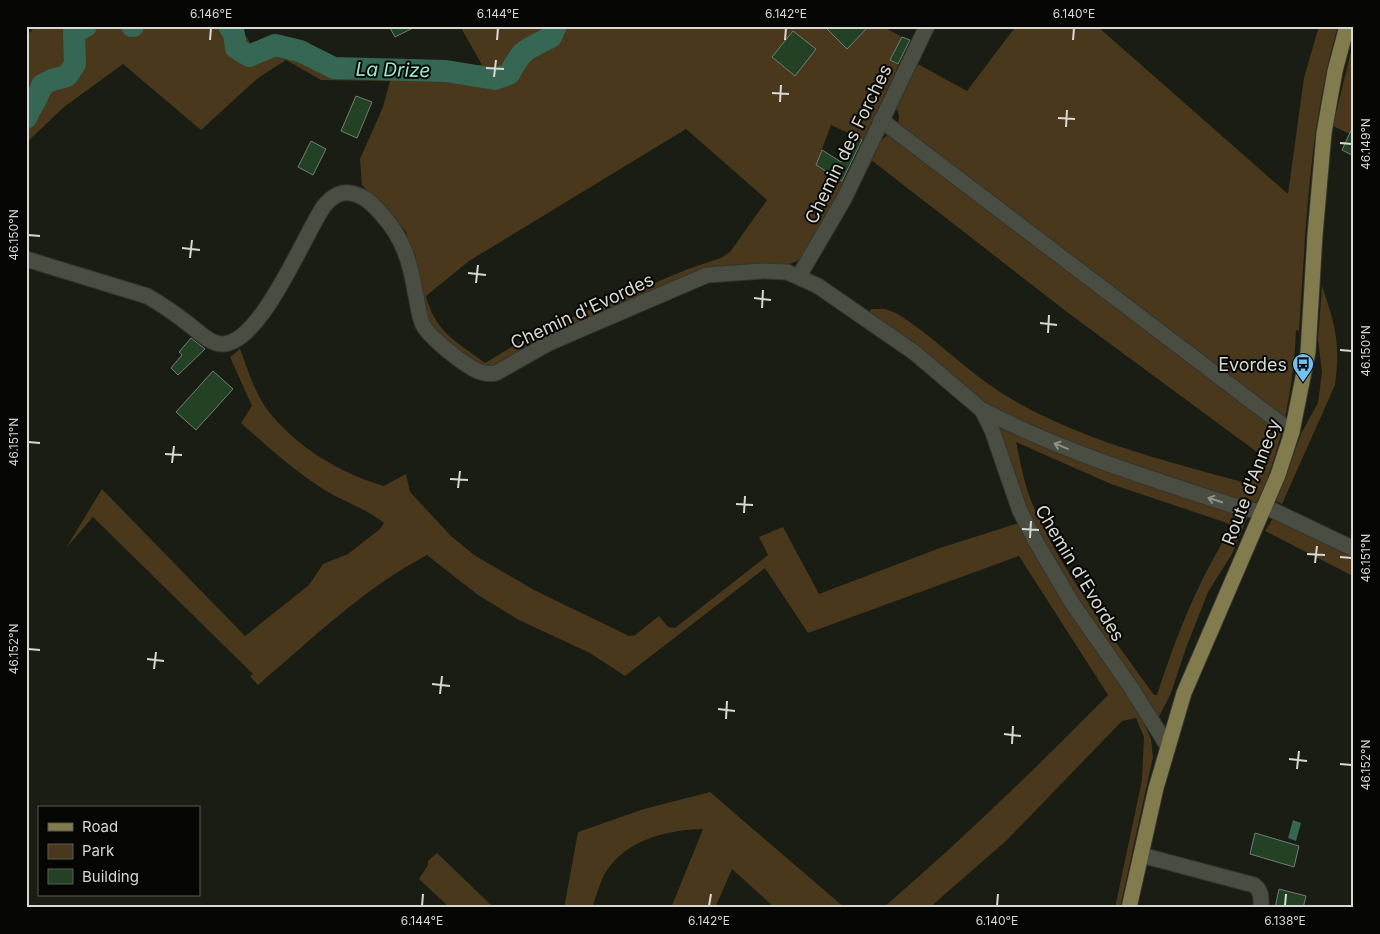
<svg xmlns="http://www.w3.org/2000/svg" width="1380" height="934" font-family="Inter,sans-serif">
<rect width="100%" height="100%" fill="#1a1d14"/>
<g fill="#4a381c" fill-rule="evenodd">
<path d="M36,26H239L251,44L286,38L308,42L310,48L327,61L342,65L384,68L482,65L460,26H824L847,49L869,26H882L902,37L890,60L899,65L863,140L831,125L816,165L845,182L832,210L802,259L787,265L710,268L498,367H476L428,326L406,232L395,218L362,185L360,159L383,107L390,81L321,80L286,60L258,78L201,130L123,64L64,107L26,143V36ZM686,129L767,200L730,252L721,258L688,269L568,319L525,339L485,363C457,342 435,332 426,296L469,261Z"/>
<path d="M1016,26H1097L1288,194L1304,78L1319,26H1338C1309,125 1306,229 1299,331L1296,330C1294,381 1285,429 1268,477C1265,485 1262,498 1255,504L1250,505L1125,468L1003,417L869,313L871,309H885L896,313C934,336 965,370 1003,394C1078,440 1166,461 1250,484L1261,455L1067,312L870,159C873,154 875,148 878,144C885,134 907,127 896,108L916,63L967,91Z"/>
<path d="M1354,39V136L1333,126Z"/>
<path d="M1322,286C1335,324 1341,344 1335,385L1282,504L1276,501L1302,432L1318,403L1322,372L1318,340Z"/>
<path d="M240,349C248,370 255,394 269,412C297,447 341,474 384,486L406,474L410,492L451,536L474,555L534,590L629,636L635,635L659,616L668,627L675,628L768,555L759,537L783,527L819,594L940,548L1019,523L1056,590L1139,713L1151,739L1153,757L1120,908H1115L1142,780L1144,737L1136,718L1122,721L1006,841L929,908H883C962,840 1035,769 1108,695L1019,556L808,633L765,568L625,676L590,653L519,620L478,595L427,555C364,588 312,639 258,685L250,676L253,674L93,517L66,548L102,489L245,636L309,585L323,564L348,554L380,529L384,523C366,508 343,502 323,489C293,470 267,446 241,423L252,406L230,357Z"/>
<path d="M995,420L1248,516L1232,554L1208,592L1186,648L1171,693L1159,717L1144,701L1090,623L1022,503ZM1016,442L1111,484L1233,525C1197,583 1178,631 1157,695H1154C1112,636 1066,578 1036,512C1025,490 1021,465 1016,442Z"/>
<path d="M1273,518L1354,555V572L1351,575L1265,531Z"/>
<path d="M710,792L845,908H775L732,869L715,908H671L703,829C666,830 624,840 604,875C599,885 596,897 592,908H564L578,832L644,809Z"/>
<path d="M437,853L494,908H450L419,879L428,865V861Z"/>
</g>
<path fill="#366755" d="M1293,820L1301,823L1296,841L1288,838Z"/>
<g fill="none" stroke-linecap="round" stroke-linejoin="round">
<g stroke="#366755" stroke-width="22">
<path d="M132,26H133"/>
<path d="M229,26L234,34L236,48L249,56L275,45L300,51L334,68L446,71L495,79L509,74C524,47 524,51 551,37L556,26"/>
<path d="M26,118C31,106 38,98 42,85L52,80L67,76L75,64L74,33L86,26"/>
</g>
</g>
<g fill="#234124" stroke="#737d73">
<path d="M389,26H417L395,37Z"/>
<path d="M824,26H869L847,49Z"/>
<path d="M793,31L816,49L795,76L772,57Z"/>
<path d="M902,37L910,40L898,64L890,60Z"/>
<path d="M356,96L372,102L357,138L341,131Z"/>
<path d="M1354,124V156L1342,150Z"/>
<path d="M853,136L862,140L842,181L816,165L822,150L841,162Z"/>
<path d="M311,141L326,149L313,175L298,167Z"/>
<path d="M191,338L205,349L178,375L171,368L182,355L179,352Z"/>
<path d="M213,371L233,389L196,430L176,412Z"/>
<path d="M1255,833L1299,846L1294,867L1250,854Z"/>
<path d="M1279,889L1306,896L1303,908H1275Z"/>
</g>
<g fill="none" stroke-linecap="round" stroke-linejoin="round">
<g stroke="#333530" stroke-width="17">
<g id="minor">
<path d="M881,120L1292,432"/>
<path d="M26,259L147,296C163,305 177,315 191,326C199,332 206,340 216,343C257,356 305,232 324,206C334,194 344,189 360,196C370,200 376,208 383,216C403,238 410,262 415,291C418,303 418,314 423,325C430,338 464,365 478,371C484,374 490,374 496,373L549,343L707,275L763,271L787,272L818,286L915,353L982,410L992,430L1020,511L1035,540L1072,603L1130,686L1167,745"/>
<path d="M799,276L844,199L927,26"/>
<path d="M982,410C1064,452 1151,479 1238,507L1262,512"/>
<path d="M1264,506L1354,549"/>
<path d="M1141,855L1254,885C1262,891 1261,898 1261,908"/>
</g>
</g>
<g stroke="#333530" stroke-width="17">
<path id="major" d="M1129,908L1156,788L1184,693L1278,475L1292,432L1308,352L1315,235L1324,133L1335,71L1347,26"/>
</g>
<use href="#minor" stroke="#494d42" stroke-width="15"/>
<use href="#major" stroke="#817b4d" stroke-width="15"/>
</g>
<defs><path id="oneway-shaft" d="M-6 0H5M1.5-3L5.5 0L1.5 3" fill="none" stroke-width="1.6" stroke-linecap="round" stroke-linejoin="round" transform="scale(1.25)"/></defs>
<g stroke="#90938a">
<use href="#oneway-shaft" transform="translate(1061 446) rotate(-158)"/>
<use href="#oneway-shaft" transform="translate(1215 500) rotate(-162)"/>
</g>
<path fill="none" stroke="#d7d9d2" stroke-width="2" d="M210,40L211,28M497,40L498,28M785,40L786,28M1073,40L1074,28M486,68L504,69M494,77L496,60M772,93L789,94M780,102L781,85M1058,118L1075,119M1066,127L1067,110M1340,143L1352,144M28,235L40,236M182,248L200,250M190,258L192,240M468,273L486,275M476,283L478,265M754,298L771,300M762,308L763,290M1040,323L1057,325M1048,333L1049,315M1340,350L1352,351M28,442L40,443M165,454L182,455M172,463L174,446M450,479L468,480M458,488L460,471M736,504L753,505M744,513L745,496M1022,529L1039,530M1030,538L1031,521M1307,554L1325,555M1340,557L1352,558M1315,563L1317,546M28,649L40,650M147,659L164,661M154,669L156,652M432,684L450,686M440,694L442,676M718,709L735,711M726,719L727,701M1004,734L1021,736M1012,744L1013,726M1289,759L1307,761M1340,764L1352,765M1297,769L1299,751M422,906L423,894M709,906L711,894M997,906L998,894M1285,906L1286,894"/>
<defs>
<g id="bus-pin" transform="scale(1.125)"><path d="M0 17L-7.5 6A9.5 9.5 0 1 1 7.5 6Z" fill="#70c1f4" stroke="#060704"/><path d="M-5-6H5V4H4V6H2V4H-2V6H-4V4H-5ZM-3.5-4V0h7V-4ZM-3.5 1.2v1.5H-2V1.2ZM2 1.2v1.5H3.5V1.2Z" fill="#111"/></g>
</defs>
<g fill-rule="evenodd">
<use href="#bus-pin" x="1303" y="364"/>
</g>
<g text-anchor="middle" dominant-baseline="central" stroke-width="4" stroke-linejoin="round" paint-order="stroke">
<g font-size="18" fill="#d7d9d2" stroke="#060704">
<text transform="translate(848 144) rotate(-64)">Chemin des Forches</text>
<text transform="translate(582 311) rotate(-25)">Chemin d'Evordes</text>
<text transform="translate(1251 482) rotate(-69)">Route d'Annecy</text>
<text transform="translate(1080 573) rotate(59)">Chemin d'Evordes</text>
</g>
<g font-size="18" fill="#d7d9d2" stroke="#060704" text-anchor="end">
<text x="1287" y="364">Evordes</text>
</g>
<g font-size="19" font-style="italic" fill="#98eacb" stroke="#060704">
<text transform="translate(393 70) rotate(1)">La Drize</text>
</g>
</g>
<rect width="1380" height="934" fill="none" stroke="#060704" stroke-width="55"/>
<rect x="38" y="806" width="162" height="90" fill="#060704" stroke="#5a5b56"/>
<rect x="48" y="823" width="25" height="8" fill="#817b4d" stroke="#5a5b56"/>
<text x="82" y="832" font-size="15" fill="#d7d9d2">Road</text>
<rect x="48" y="844" width="25" height="15" fill="#4a381c" stroke="#5a5b56"/>
<text x="82" y="856" font-size="15" fill="#d7d9d2">Park</text>
<rect x="48" y="869" width="25" height="15" fill="#234124" stroke="#5a5b56"/>
<text x="82" y="882" font-size="15" fill="#d7d9d2">Building</text>
<rect x="28" y="28" width="1324" height="878" fill="none" stroke="#d7d9d2" stroke-width="2"/>
<g font-size="12" text-anchor="middle" fill="#d7d9d2">
<text x="211" y="18">6.146°E</text>
<text x="498" y="18">6.144°E</text>
<text x="786" y="18">6.142°E</text>
<text x="1074" y="18">6.140°E</text>
<text transform="translate(1366 144) rotate(-90)" y="4">46.149°N</text>
<text transform="translate(14 235) rotate(-90)" y="4">46.150°N</text>
<text transform="translate(1366 351) rotate(-90)" y="4">46.150°N</text>
<text transform="translate(14 442) rotate(-90)" y="4">46.151°N</text>
<text transform="translate(1366 558) rotate(-90)" y="4">46.151°N</text>
<text transform="translate(14 649) rotate(-90)" y="4">46.152°N</text>
<text transform="translate(1366 765) rotate(-90)" y="4">46.152°N</text>
<text x="422" y="925">6.144°E</text>
<text x="709" y="925">6.142°E</text>
<text x="997" y="925">6.140°E</text>
<text x="1285" y="925">6.138°E</text>
</g>
</svg>
